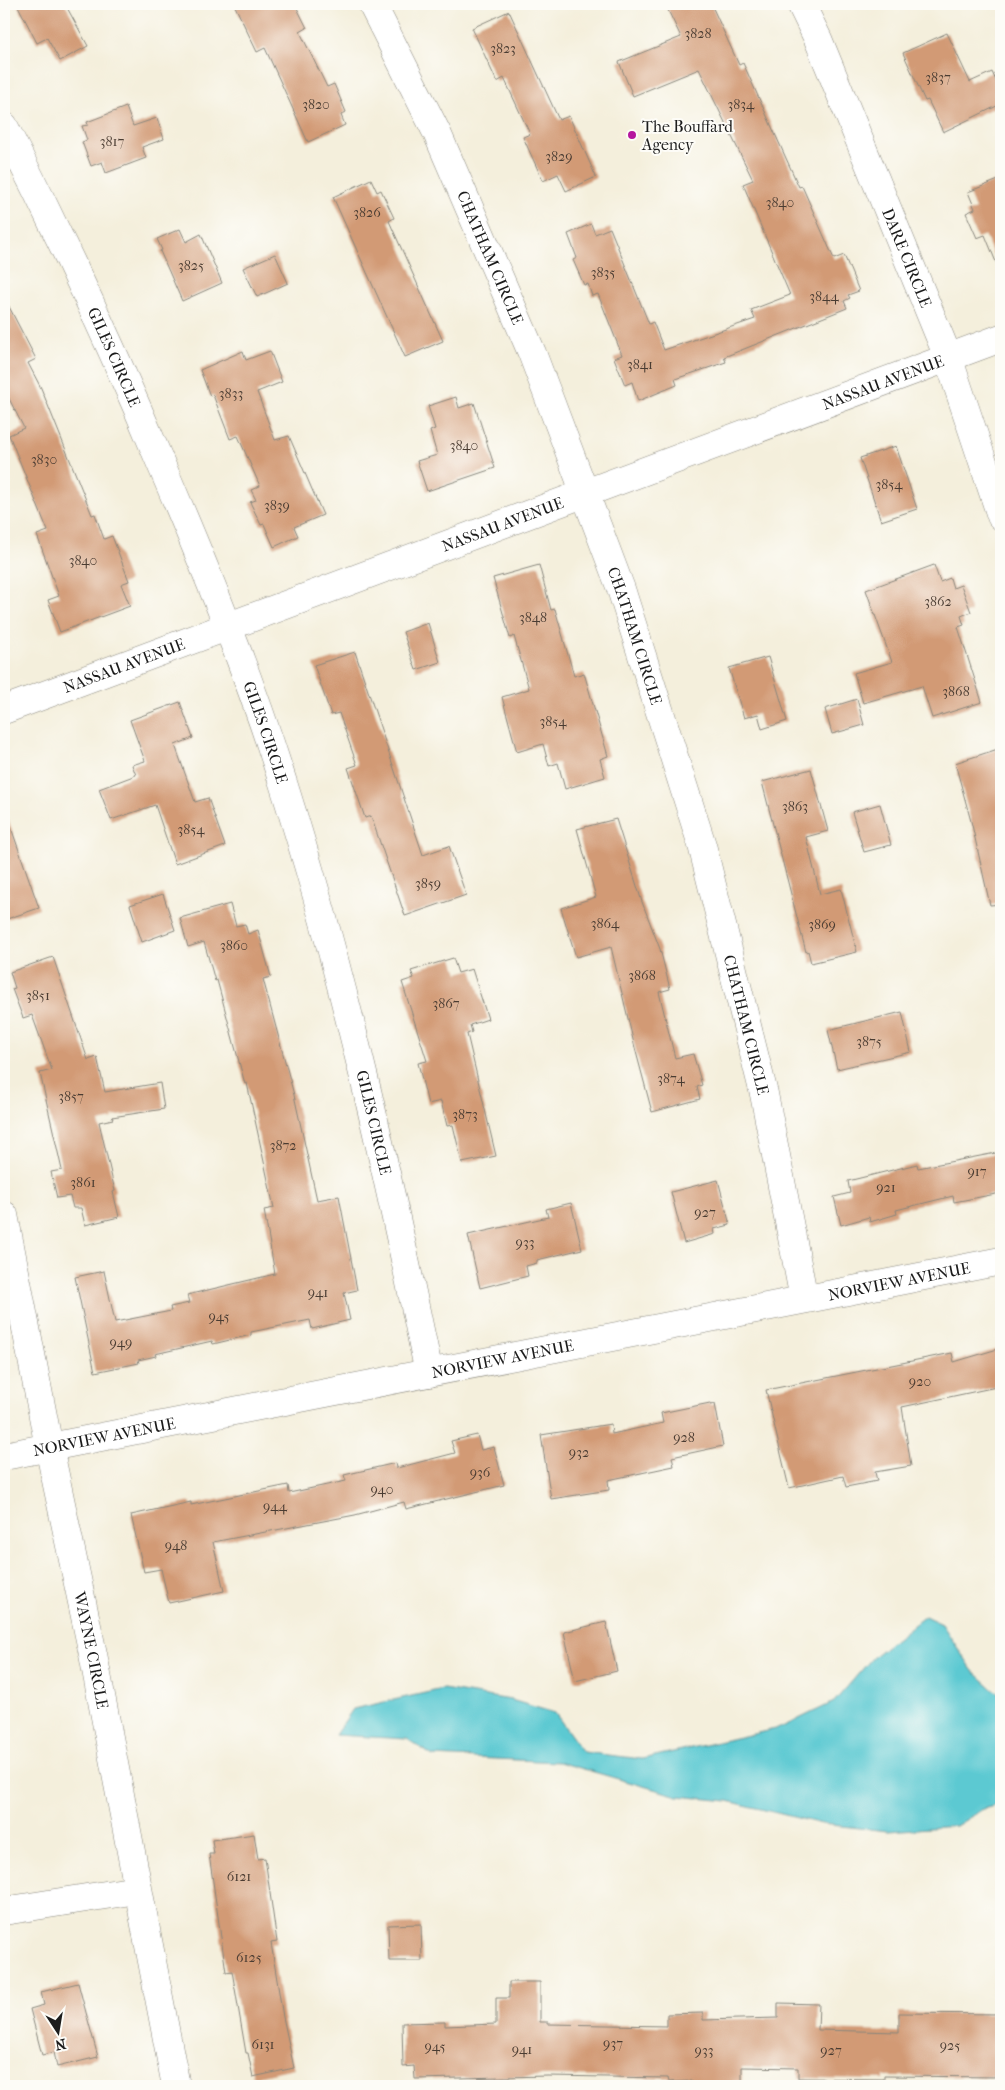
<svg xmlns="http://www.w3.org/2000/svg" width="1005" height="2090" font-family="'IM FELL French Canon',serif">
<rect width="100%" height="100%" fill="#fdfcf7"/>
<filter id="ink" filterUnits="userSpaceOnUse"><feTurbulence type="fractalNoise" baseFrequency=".02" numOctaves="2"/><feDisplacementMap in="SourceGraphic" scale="10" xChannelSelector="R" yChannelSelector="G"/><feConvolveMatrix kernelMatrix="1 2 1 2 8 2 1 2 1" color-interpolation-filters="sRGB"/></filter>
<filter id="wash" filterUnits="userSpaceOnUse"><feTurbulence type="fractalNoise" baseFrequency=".0096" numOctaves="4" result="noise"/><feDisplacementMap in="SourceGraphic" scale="20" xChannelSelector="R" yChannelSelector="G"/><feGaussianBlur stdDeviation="1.12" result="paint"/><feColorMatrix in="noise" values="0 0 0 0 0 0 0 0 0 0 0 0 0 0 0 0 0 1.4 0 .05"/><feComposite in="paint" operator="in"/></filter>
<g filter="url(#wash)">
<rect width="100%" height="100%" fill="#f4efdc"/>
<path fill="#5cc9d2" stroke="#3c7277" d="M925,1616L942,1624L972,1670L1001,1696V1804L983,1809L956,1826L888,1831L822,1824L728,1801L678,1796L559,1762L433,1756L407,1739L335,1735L353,1709L443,1689L511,1700L555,1713L583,1752L642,1759L780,1728L834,1702L874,1656Z"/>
<g id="blocks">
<g fill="#d29a75">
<path d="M17,4H65L88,46L60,61L47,38L37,43Z"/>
<path d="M234,4H295L307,28L300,32L327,87L334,84L346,112L341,115L345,125L308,142L265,48L257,52Z"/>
<path d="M665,4H711L739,65L743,63L799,187L802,186L834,259L844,255L859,291L848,295L850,298L844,301L847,308L724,357L726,362L675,379L677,385L638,401L632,382L625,385L614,358L622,355L598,294L592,296L588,284L584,285L573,260L577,258L568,234L591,224L595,234L610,228L649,324L653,322L664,350L755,319L751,310L790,295L743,184L753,180L699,69L633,96L619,62L681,37Z"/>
<path d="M509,11L559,120L569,116L596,177L566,191L558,174L543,181L523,137L530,134L504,78L497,82L472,28Z"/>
<path d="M947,33L970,82L992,72L1001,92V104L943,132L928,100L925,101L903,53Z"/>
<path d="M126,107L133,126L157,118L164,139L142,147L146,158L106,173L102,162L91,166L82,142L87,140L82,126L88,125L87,122Z"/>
<path d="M371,179L377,192L381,190L394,218L389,221L443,341L405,357L333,197Z"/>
<path d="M1001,179V271L1000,272L985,235L977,238L966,213L975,209L968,192Z"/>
<path d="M180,229L186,242L201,234L222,283L182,301L160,251L162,250L157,239Z"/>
<path d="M275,254L288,283L257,297L243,268Z"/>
<path d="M4,297L36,359L28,363L41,388L92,515L95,514L104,539L112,536L129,581L121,584L130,606L60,632L48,600L59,596L37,535L48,531L9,435L24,428L4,389Z"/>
<path d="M243,351L246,360L270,351L282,382L257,392L275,440L289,436L323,515L294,527L298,536L274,547L264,524L261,525L250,502L256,500L251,490L260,486L238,436L230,439L213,395L210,396L200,370Z"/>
<path d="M456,397L459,408L474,403L495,468L427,491L417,461L437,455L430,431L435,429L428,406Z"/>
<path d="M896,446L917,509L881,521L860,458Z"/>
<path d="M539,565L551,610L555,609L574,676L584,673L608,756L600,759L605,777L565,789L558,763L549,766L543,744L517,752L502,697L529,689L514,636L510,638L493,578Z"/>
<path d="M934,565L940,582L950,578L953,588L961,585L971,612L961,616L964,625L958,627L982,702L932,718L922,686L863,703L854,673L892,662L866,590Z"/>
<path d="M428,623L440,662L416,670L403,632Z"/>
<path d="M355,652L423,855L449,846L466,895L405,916L371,816L365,818L360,803L348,768L357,765L339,713L331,715L314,665Z"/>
<path d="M768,657L787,721L762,729L758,714L744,718L729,668Z"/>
<path d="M857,699L864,725L832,734L825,709Z"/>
<path d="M180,702L193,738L175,745L195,802L208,798L225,846L175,864L155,805L111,820L99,789L136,775L132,765L145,761L130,720Z"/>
<path d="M1001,748V904L990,905L972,825L955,763Z"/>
<path d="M811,769L828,831L806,837L820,894L841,889L857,952L811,963L808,951L806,952L762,782Z"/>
<path d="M880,804L891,845L864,852L852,812Z"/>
<path d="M8,819L39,908L4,920V820Z"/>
<path d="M616,819L642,902L660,949L670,989L659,992L675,1058L693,1054L702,1085L697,1087L700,1099L652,1112L635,1048L611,947L576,957L561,908L596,897L577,829Z"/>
<path d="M163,894L175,930L142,942L130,905Z"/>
<path d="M230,904L236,926L245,924L248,934L258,930L271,977L263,979L294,1095L317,1200L339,1196L357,1290L344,1293L350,1320L312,1329L310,1320L251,1332V1335L213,1344L212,1341L155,1354L156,1356L138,1360L139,1363L95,1372L75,1277L104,1271L115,1322L171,1311L170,1307L189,1303L187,1295L275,1274L264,1210L274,1208L247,1083L245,1084L217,980L215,981L204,942L188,947L180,918Z"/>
<path d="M53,957L88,1060L97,1057L105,1092L160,1083L164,1109L112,1117L113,1119L99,1122L115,1191L113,1192L119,1217L85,1225L81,1208H73L70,1196L57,1198L51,1172L62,1170L40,1073L52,1070L32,1015L23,1018L12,989L15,988L10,972Z"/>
<path d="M453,958L458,973L472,969L488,1019L470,1025L472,1032L467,1034L496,1156L462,1163L453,1125L447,1126L441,1101L428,1104L418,1063L427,1061L402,982L414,978L411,971Z"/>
<path d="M902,1012L911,1052L837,1069L828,1030Z"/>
<path d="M1001,1152V1193L954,1202L953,1196L896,1210L897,1214L870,1222L869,1217L841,1225L834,1197L850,1193L848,1181L917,1164L918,1168Z"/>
<path d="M718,1180L730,1225L714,1229L715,1234L684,1243L671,1192Z"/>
<path d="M571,1203L582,1249L537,1260V1263L526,1266L528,1276L480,1288L468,1235L548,1217L546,1209Z"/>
<path d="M1001,1348V1386L902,1407L911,1466L875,1472L877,1481L846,1487L843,1476L789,1488L766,1390L952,1353L954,1362Z"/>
<path d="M710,1403V1405L715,1404L723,1446L672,1457L674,1466L608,1480L609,1490L551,1499L541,1435L611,1424L612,1434L663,1423L661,1413Z"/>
<path d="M477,1435L481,1450L494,1447L504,1485L406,1509L404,1502L355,1515L213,1542L224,1591L169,1603L161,1569L144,1572L131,1515L191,1502V1505L288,1485L289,1493L346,1481L344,1475L396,1463L397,1468L455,1453L451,1441Z"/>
<path d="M606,1622L617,1671L575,1681L564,1632Z"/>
<path d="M254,1834L258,1859L265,1858L277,1942L271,1943L283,2017L294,2068L253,2077L248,2053H246L232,1971L226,1972L209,1854H214L212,1840Z"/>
<path d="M421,1924L422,1961H389L388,1925Z"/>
<path d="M509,1982H540V2022H548V2024L667,2026V2014L703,2013V2020L778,2018V2003L819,2004L818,2030L899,2032V2013L1001,2014V2077L884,2076V2079L798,2078V2068L742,2067V2081L728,2082V2086H692V2081L669,2082L668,2078L548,2076L415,2079L414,2066L403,2067L402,2023L445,2022V2026L496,2024V1998H509Z"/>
<path d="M78,1983L98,2057L57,2067L54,2052L42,2055L30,2009L44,2005L41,1992Z"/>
</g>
</g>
</g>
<g filter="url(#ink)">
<use href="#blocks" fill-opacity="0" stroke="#88867c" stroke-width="1"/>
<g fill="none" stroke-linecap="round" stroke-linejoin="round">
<g stroke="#88867c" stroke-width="29">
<g id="street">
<path id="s1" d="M372,4L437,133L532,353L621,589L702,845L764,1094L804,1299"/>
<path id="s2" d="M801,4L818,39L948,357L1001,516"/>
<path id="s3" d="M4,126C61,237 113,349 161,464C206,569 250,677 284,786C345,979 388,1176 429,1373"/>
<path id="s4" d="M4,710L1001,338"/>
<path id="s5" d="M4,1215L49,1447L93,1654L176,2086"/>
<path d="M4,1911L137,1890"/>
</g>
</g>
<g stroke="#88867c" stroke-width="29">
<g id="secondary">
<path id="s6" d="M4,1456L1001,1261"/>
</g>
</g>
<use href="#street" stroke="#fff" stroke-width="28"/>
<use href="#secondary" stroke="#fff" stroke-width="28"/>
</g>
</g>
<circle fill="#b5179e" stroke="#fdfcf7" stroke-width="2" cx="632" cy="135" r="5"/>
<g text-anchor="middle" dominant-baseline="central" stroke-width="4" stroke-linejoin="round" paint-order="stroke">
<g font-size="14" fill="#4a3c32">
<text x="698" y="33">3828</text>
<text x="503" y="48">3823</text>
<text x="938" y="77">3837</text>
<text x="316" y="104">3820</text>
<text x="741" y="104">3834</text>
<text x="112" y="141">3817</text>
<text x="559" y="156">3829</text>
<text x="780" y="202">3840</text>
<text x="367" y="212">3826</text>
<text x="191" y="265">3825</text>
<text x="603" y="272">3835</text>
<text x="824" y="296">3844</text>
<text x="640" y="364">3841</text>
<text x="231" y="393">3833</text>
<text x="464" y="445">3840</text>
<text x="44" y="459">3830</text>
<text x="889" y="484">3854</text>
<text x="277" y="505">3839</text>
<text x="83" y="560">3840</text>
<text x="938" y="601">3862</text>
<text x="533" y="617">3848</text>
<text x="956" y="691">3868</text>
<text x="553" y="721">3854</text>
<text x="795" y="806">3863</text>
<text x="191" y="829">3854</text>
<text x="428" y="883">3859</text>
<text x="605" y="923">3864</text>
<text x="822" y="924">3869</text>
<text x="234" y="945">3860</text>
<text x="642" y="975">3868</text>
<text x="38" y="995">3851</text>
<text x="446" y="1003">3867</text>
<text x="869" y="1041">3875</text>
<text x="671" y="1078">3874</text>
<text x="71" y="1096">3857</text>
<text x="465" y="1114">3873</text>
<text x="283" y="1145">3872</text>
<text x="977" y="1171">917</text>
<text x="83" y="1182">3861</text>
<text x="886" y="1187">921</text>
<text x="705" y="1212">927</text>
<text x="525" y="1242">933</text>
<text x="318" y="1292">941</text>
<text x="219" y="1316">945</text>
<text x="121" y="1342">949</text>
<text x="920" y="1381">920</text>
<text x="684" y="1437">928</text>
<text x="579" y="1452">932</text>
<text x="480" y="1472">936</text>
<text x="382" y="1489">940</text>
<text x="275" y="1506">944</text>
<text x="176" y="1545">948</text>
<text x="239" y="1876">6121</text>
<text x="249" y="1957">6125</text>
<text x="613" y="2043">937</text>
<text x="263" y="2044">6131</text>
<text x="950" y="2045">925</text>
<text x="435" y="2046">945</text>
<text x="522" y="2049">941</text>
<text x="704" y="2050">933</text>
<text x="831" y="2050">927</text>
</g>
<g font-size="16" fill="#1c1c1c" stroke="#fdfcf7" text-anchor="start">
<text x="642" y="126">The Bouffard<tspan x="642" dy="18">Agency</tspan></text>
</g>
<g font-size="16" fill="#1c1c1c" stroke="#fdfcf7">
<text stroke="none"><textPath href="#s1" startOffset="280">CHATHAM CIRCLE</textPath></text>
<text stroke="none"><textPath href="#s2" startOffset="275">DARE CIRCLE</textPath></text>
<text stroke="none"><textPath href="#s3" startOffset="256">GILES CIRCLE</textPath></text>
<text stroke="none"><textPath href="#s4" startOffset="938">NASSAU AVENUE</textPath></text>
<text stroke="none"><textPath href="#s4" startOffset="532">NASSAU AVENUE</textPath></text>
<text stroke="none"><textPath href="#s1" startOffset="685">CHATHAM CIRCLE</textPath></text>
<text stroke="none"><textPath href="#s4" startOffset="128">NASSAU AVENUE</textPath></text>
<text stroke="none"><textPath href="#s3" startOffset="661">GILES CIRCLE</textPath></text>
<text stroke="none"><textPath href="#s1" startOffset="1090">CHATHAM CIRCLE</textPath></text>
<text stroke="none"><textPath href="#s3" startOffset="1066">GILES CIRCLE</textPath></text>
<text stroke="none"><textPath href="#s6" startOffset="912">NORVIEW AVENUE</textPath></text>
<text stroke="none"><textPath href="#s6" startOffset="508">NORVIEW AVENUE</textPath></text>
<text stroke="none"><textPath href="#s6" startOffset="102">NORVIEW AVENUE</textPath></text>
<text stroke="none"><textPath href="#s5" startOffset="444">WAYNE CIRCLE</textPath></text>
</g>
</g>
<rect width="1005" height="2090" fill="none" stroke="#fdfcf7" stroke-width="20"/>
<g transform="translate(58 2032) rotate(168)" stroke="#fdfcf7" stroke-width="4" paint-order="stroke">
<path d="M0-4L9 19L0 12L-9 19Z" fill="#1c1c1c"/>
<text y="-8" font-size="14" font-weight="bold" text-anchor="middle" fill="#1c1c1c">N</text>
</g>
</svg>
